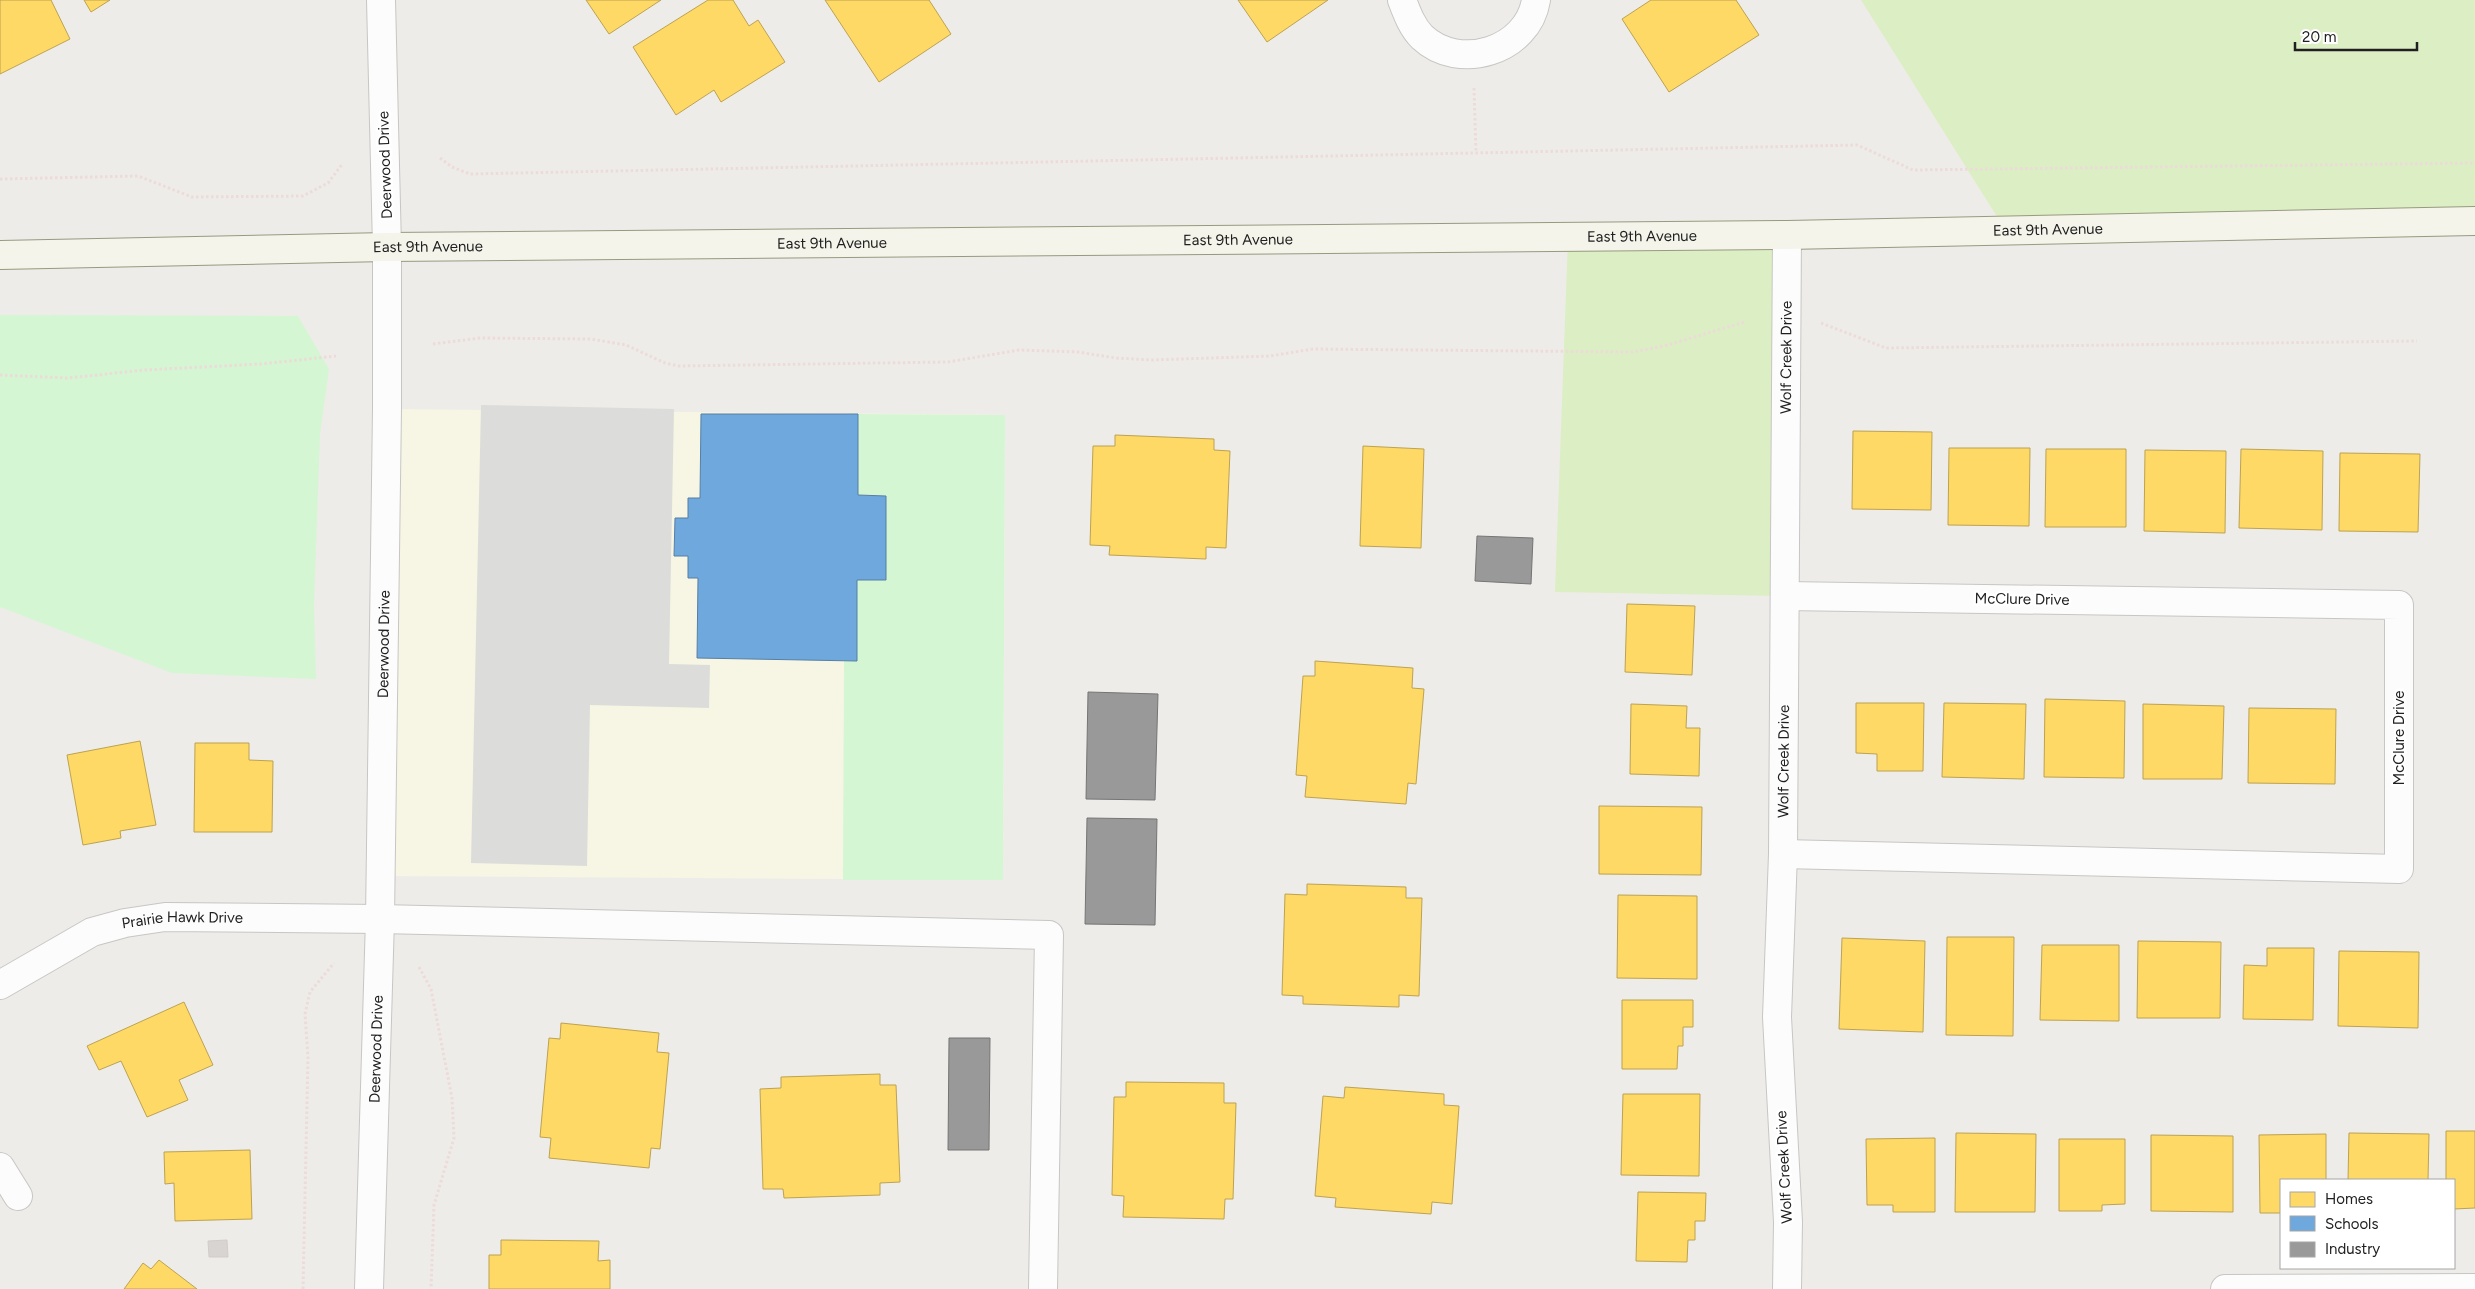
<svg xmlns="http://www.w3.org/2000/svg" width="2475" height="1289" font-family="Figtree,sans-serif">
<rect width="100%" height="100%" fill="#eeece8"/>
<path fill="#f7f6e4" d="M387,409L1005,415L1003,880L381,876Z"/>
<path fill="#dcdcda" d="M481,405L674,409L669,664L710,665L709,708L590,705L587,866L471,863Z"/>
<g fill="#dceec4">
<path d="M1861,0H2475V221L2006,231Z"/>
<path d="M1787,235L1785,596L1555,592L1568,238Z"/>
</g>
<g fill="#d4f6d3">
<path d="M0,315L298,316L329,369L320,434L314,606L316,679L172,673L0,607Z"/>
<path d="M858,414L1005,415L1003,880H843L844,661H857V580H886V496L858,495Z"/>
</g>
<g fill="#ffd966" stroke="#bca251">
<path d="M0,0H51L70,39L0,74Z"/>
<path d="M84,0H110L91,12Z"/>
<path d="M586,0H661L609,34Z"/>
<path d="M708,0H733L749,26L758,20L785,62L721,102L714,90L676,115L633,47Z"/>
<path d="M825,0H929L951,34L879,82Z"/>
<path d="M1238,0H1328L1267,42Z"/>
<path d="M1651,0H1736L1759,35L1669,92L1622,19Z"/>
<path d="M1853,431L1932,432L1931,510L1852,509Z"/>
<path d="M1115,435L1214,439V450L1230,451L1226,548L1206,547V559L1109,555L1110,546L1090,545L1093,446H1115Z"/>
<path d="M1363,446L1424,449L1421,548L1360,546Z"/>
<path d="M1949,448H2030L2029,526L1948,525Z"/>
<path d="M2046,449H2126V527H2045Z"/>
<path d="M2241,449L2323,451L2322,530L2239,528Z"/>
<path d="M2145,450L2226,451L2225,533L2144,531Z"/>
<path d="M2340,453L2420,454L2418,532L2339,531Z"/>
<path d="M1627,604L1695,606L1692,675L1625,672Z"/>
<path d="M1315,661L1413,668L1412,688L1424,689L1416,784L1408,783L1406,804L1305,797L1307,776L1296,775L1303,676H1315Z"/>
<path d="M2045,699L2125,701L2124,778L2044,777Z"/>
<path d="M1856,703H1924L1923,771H1877V754L1856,753Z"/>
<path d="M1944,703L2026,704L2024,779L1942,777Z"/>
<path d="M1631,704L1687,706L1686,728H1700L1699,776L1630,774Z"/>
<path d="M2143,704L2224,706L2222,779H2143Z"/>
<path d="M2249,708L2336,709L2335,784L2248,783Z"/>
<path d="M140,741L156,825L120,831L121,838L83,845L67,755Z"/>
<path d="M195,743H249V760L273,761L272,832H194Z"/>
<path d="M1599,806L1702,807L1701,875L1599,874Z"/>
<path d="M1307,884L1406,887V898H1422L1419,996L1399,995V1007L1303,1004V996L1282,995L1285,894L1307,895Z"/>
<path d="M1618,895L1697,896V979L1617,978Z"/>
<path d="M1947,937H2014L2013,1036L1946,1035Z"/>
<path d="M1842,938L1925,941L1923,1032L1839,1029Z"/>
<path d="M2138,941L2221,942L2220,1018H2137Z"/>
<path d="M2042,945H2119V1021L2040,1020Z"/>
<path d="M2267,948H2314L2313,1020L2243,1019L2244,965L2267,966Z"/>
<path d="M2339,951L2419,952L2418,1028L2338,1026Z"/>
<path d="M1622,1000H1693V1027H1683V1046H1678L1677,1069H1622Z"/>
<path d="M184,1002L213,1065L179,1080L188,1100L147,1117L121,1061L99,1070L87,1046Z"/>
<path d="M561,1023L659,1033L657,1052L669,1053L660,1149L651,1148L649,1168L549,1158L551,1138L540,1137L549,1038L560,1039Z"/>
<path d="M880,1074V1085H896L900,1182L880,1183V1195L784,1198L783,1189H763L760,1089L781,1088V1077Z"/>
<path d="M1126,1082L1224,1083V1103H1236L1233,1199H1225L1224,1219L1123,1217L1124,1196L1112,1195L1114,1097H1126Z"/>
<path d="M1345,1087L1444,1094V1105L1459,1106L1452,1204L1432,1202L1431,1214L1335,1207L1336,1198L1315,1196L1323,1096L1344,1098Z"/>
<path d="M1623,1094H1700L1699,1176L1621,1175Z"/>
<path d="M2446,1131H2475V1208L2454,1209V1180H2446Z"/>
<path d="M1956,1133L2036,1134L2035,1212H1955Z"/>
<path d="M2349,1133L2429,1134L2428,1180H2348Z"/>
<path d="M2326,1134V1180H2281V1213H2260L2259,1135Z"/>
<path d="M2151,1135L2233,1136V1212L2151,1211Z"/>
<path d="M1935,1138V1212H1893V1205H1867L1866,1139Z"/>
<path d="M2059,1139H2125V1204L2102,1205V1211H2059Z"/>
<path d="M250,1150L252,1219L175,1221L174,1183L165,1184L164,1152Z"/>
<path d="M1638,1192L1706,1193L1705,1221H1695V1240H1688L1687,1262L1636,1261Z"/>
<path d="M501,1240L599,1241L598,1261L610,1260V1289H489V1255H501Z"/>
<path d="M159,1260L197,1289H124L143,1263L151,1269Z"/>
</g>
<path fill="#6fa8dc" stroke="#577fa4" d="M701,414H858V495L886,496V580H857V661L697,658L698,578H688V556H674L675,518H688V498H700Z"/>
<g fill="#999" stroke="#757575">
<path d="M1477,536L1533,538L1531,584L1475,581Z"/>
<path d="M1088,692L1158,694L1155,800L1086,799Z"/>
<path d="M1087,818L1157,819L1155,925L1085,924Z"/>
<path d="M949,1038H990L989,1150H948Z"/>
</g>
<path fill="#d7d4d1" stroke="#d2cdc9" d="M227,1240L228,1257H209L208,1241Z"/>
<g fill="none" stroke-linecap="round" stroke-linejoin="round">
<g stroke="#c7c6c4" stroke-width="30">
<g id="minor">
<path d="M1402,0C1407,13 1412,27 1422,37C1459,72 1528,51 1536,0"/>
<path d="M1783,854L2399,869V605L1785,596"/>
<path id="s1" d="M0,985L92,932L125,923L165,917L380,919L1049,935L1043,1289"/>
<path d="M0,1167L18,1196"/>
<path id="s2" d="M1787,1289L1788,1222L1777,1017L1783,854L1787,235"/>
<path d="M2225,1289L2475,1288"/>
</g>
</g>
<g stroke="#c7c6c4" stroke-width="30">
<g id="tertiary">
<path id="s3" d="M369,1289L380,919L387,409V247L381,0"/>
</g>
</g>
<g stroke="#98997f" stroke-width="30">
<g id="secondary">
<path id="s4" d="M0,255L387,247L1787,235L2475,221"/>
</g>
</g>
<g stroke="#ecdbd9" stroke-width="3" stroke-dasharray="2.5 2.5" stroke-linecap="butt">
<path d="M1474,88L1476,153"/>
<path d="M440,158L452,167L470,174L1857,145L1913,170L2475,163"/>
<path d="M0,179L138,176L192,197L303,196L328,183L343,163"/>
<path d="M1821,323L1886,348L2417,341"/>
<path d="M433,344L480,338L591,339L626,345L665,363L679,366L948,362L1019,350L1078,352L1116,358L1152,360L1270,356L1313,349L1633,352L1664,346L1745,322"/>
<path d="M0,375L67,378L145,370L261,364L336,356"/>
<path d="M419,967L431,989L452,1098L454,1138L434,1205L431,1289"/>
<path d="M303,1289L308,1058L305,1014L310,992L334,963"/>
</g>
<use href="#minor" stroke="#fcfcfc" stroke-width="28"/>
<use href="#tertiary" stroke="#fcfcfc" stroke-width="28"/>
<use href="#secondary" stroke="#f5f4eb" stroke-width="28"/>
</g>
<g text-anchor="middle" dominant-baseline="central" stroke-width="5" stroke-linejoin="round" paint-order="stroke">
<g font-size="15" fill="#202020" stroke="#fff">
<text transform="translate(385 165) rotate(-92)">Deerwood Drive</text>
<text stroke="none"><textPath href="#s4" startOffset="2048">East 9th Avenue</textPath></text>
<text stroke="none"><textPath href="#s4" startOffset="1642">East 9th Avenue</textPath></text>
<text stroke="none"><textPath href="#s4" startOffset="1238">East 9th Avenue</textPath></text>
<text stroke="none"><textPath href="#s4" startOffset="832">East 9th Avenue</textPath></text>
<text stroke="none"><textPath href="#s4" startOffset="428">East 9th Avenue</textPath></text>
<text stroke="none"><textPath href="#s2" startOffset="932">Wolf Creek Drive</textPath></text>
<text transform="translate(2022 599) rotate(1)">McClure Drive</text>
<text stroke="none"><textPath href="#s3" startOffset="645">Deerwood Drive</textPath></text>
<text transform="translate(2399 738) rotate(-90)">McClure Drive</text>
<text stroke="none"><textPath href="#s2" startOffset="528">Wolf Creek Drive</textPath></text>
<text stroke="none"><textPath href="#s1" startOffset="198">Prairie Hawk Drive</textPath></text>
<text stroke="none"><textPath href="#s3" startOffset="240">Deerwood Drive</textPath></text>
<text transform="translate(1784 1167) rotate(-93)">Wolf Creek Drive</text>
</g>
</g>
<rect x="2280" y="1179" width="175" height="90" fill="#ffffff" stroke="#a6a6a6"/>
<rect x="2290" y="1192" width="25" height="15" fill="#ffd966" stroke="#a6a6a6"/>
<text x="2325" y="1204" font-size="15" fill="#202020">Homes</text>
<rect x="2290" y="1216" width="25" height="15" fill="#6fa8dc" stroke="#a6a6a6"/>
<text x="2325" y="1229" font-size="15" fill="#202020">Schools</text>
<rect x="2290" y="1242" width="25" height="15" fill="#999999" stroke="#a6a6a6"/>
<text x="2325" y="1254" font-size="15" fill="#202020">Industry</text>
<path d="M2295 42v8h122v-8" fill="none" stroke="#202020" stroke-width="2.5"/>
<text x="2302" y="42" font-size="15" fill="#202020" stroke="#ffffff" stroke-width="4" paint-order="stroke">20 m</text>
</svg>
